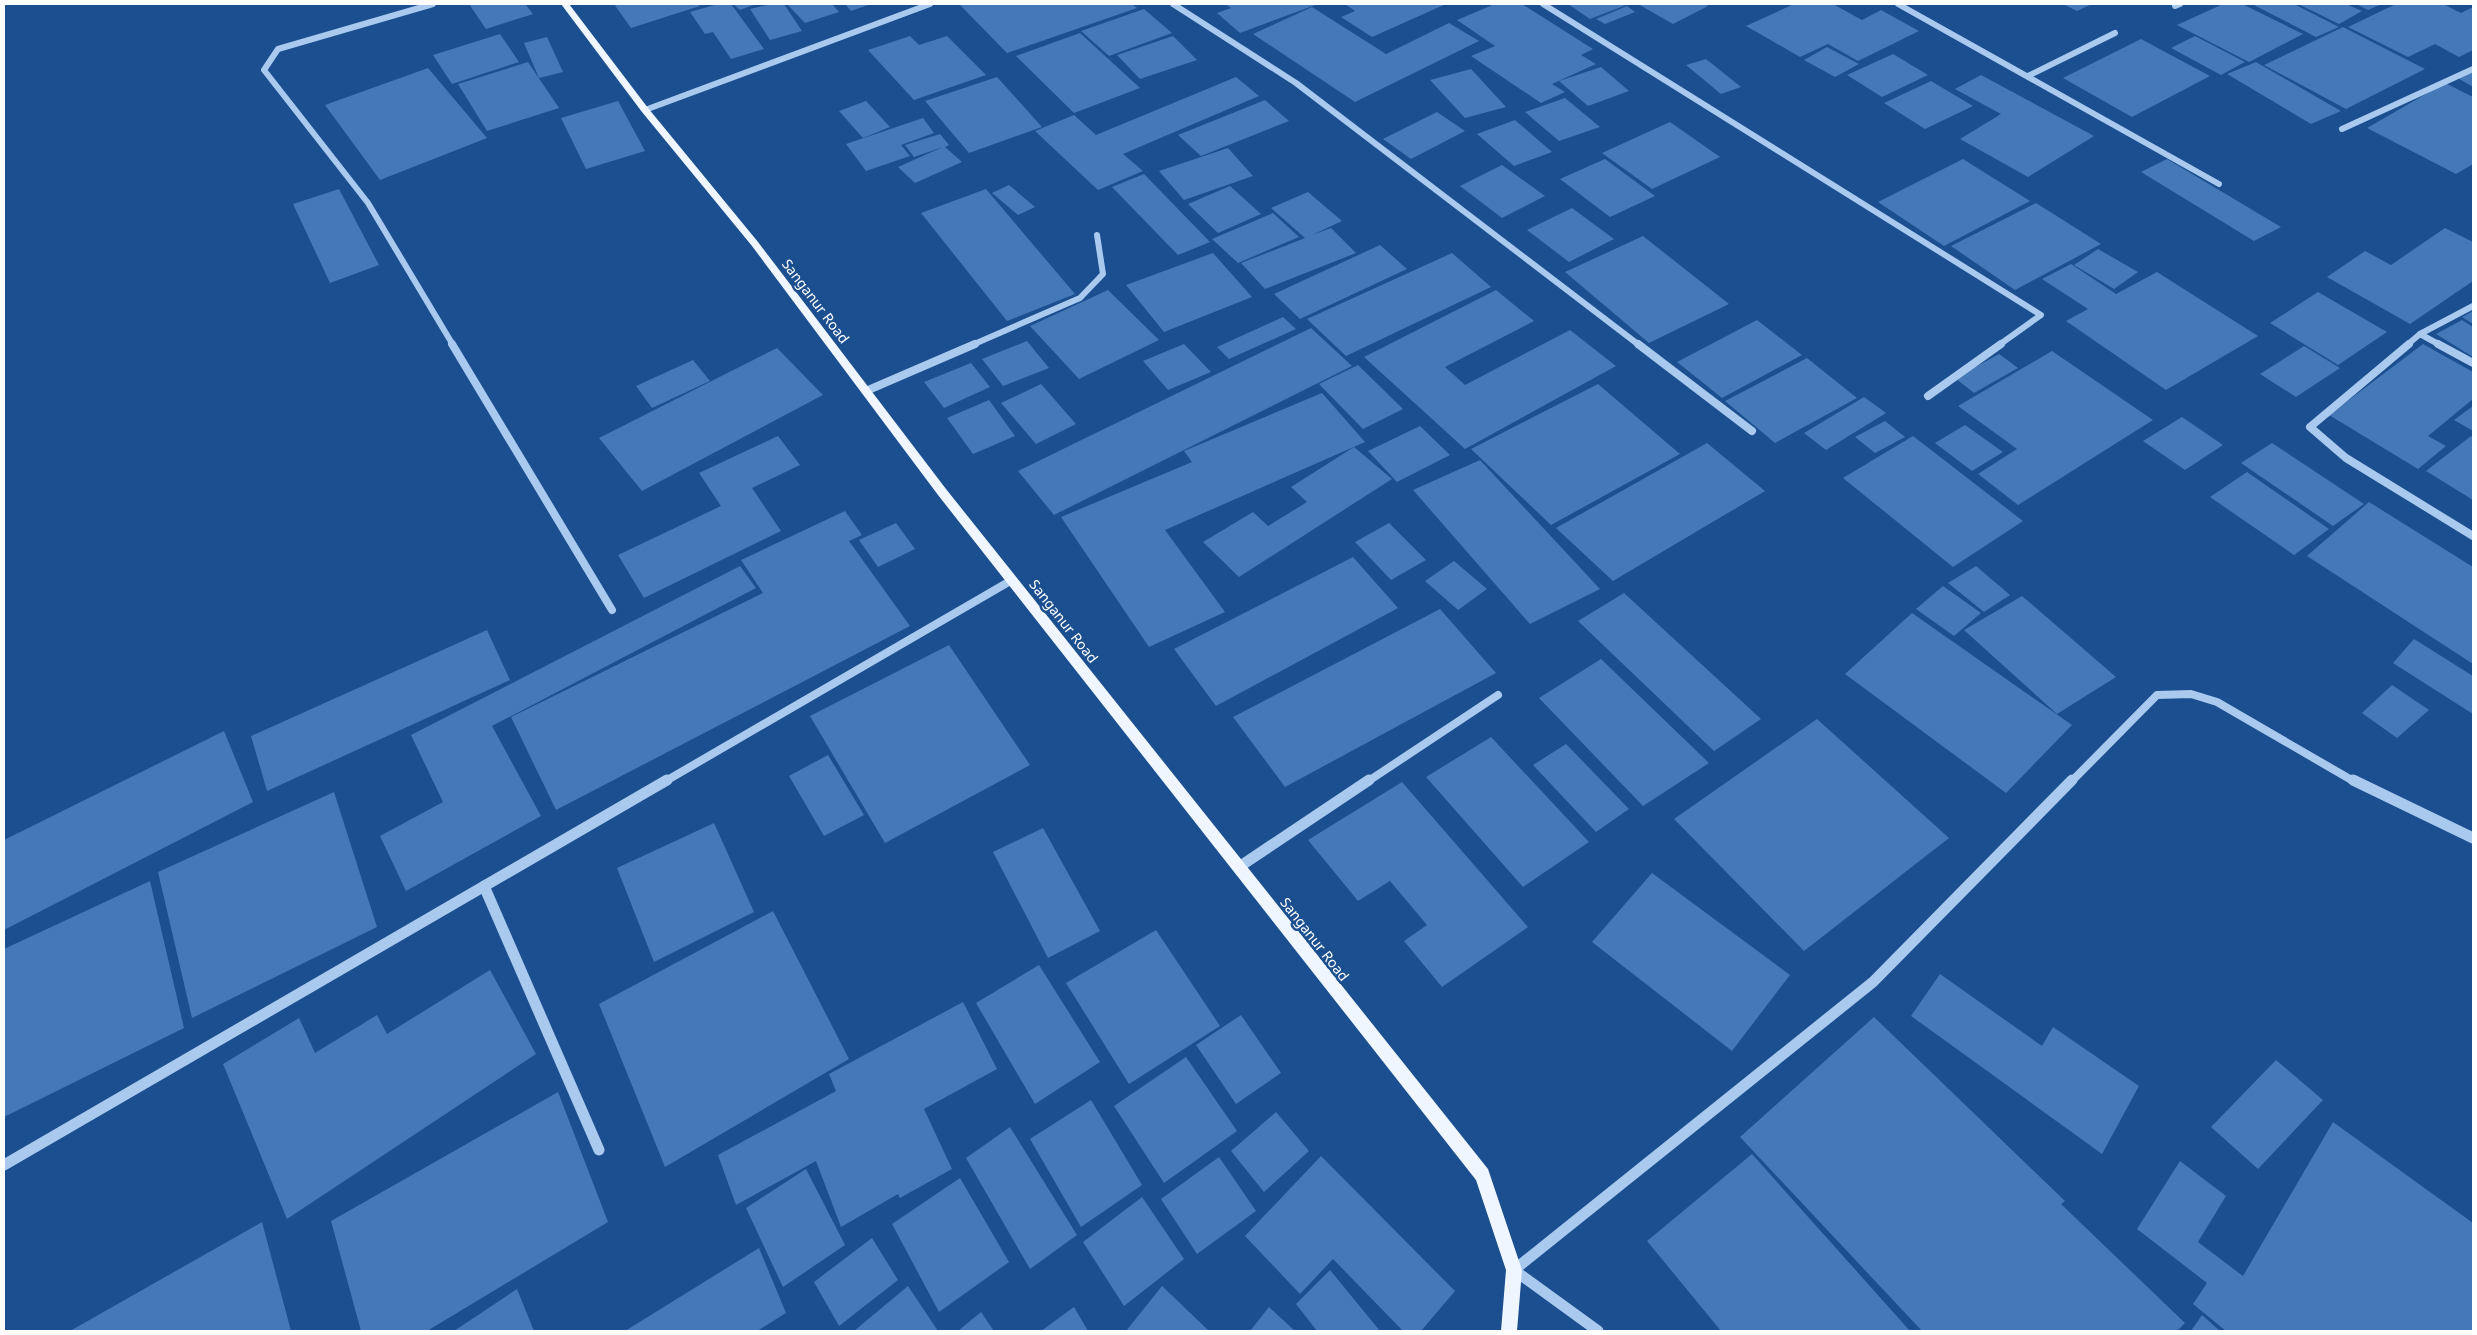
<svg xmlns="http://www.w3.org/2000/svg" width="2477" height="1335" font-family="'Noto Sans',sans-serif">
<rect width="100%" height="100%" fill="#1b4f8f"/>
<g fill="#4478b7">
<path d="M469,4H525L533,14L486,29Z"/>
<path d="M614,4H698L700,6L631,28Z"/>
<path d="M718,4H731L764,49L731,59L713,32L705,34L690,12Z"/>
<path d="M733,4H756L740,10Z"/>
<path d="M771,4H784L802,31L770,40L750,9Z"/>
<path d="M787,4H832L839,12L805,23Z"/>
<path d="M845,4H871L851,11Z"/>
<path d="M959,4H1132L1137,8L1007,53Z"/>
<path d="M1225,4H1318L1240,33L1217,13L1231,8Z"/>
<path d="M1345,4H1446L1372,37L1341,17L1355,11Z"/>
<path d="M1495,4H1522L1593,49L1581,55L1596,64L1552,84L1565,92L1541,103L1471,56L1495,46L1457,20Z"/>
<path d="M1568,4H1629L1590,19Z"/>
<path d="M1638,4H1704L1708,6L1673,24Z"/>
<path d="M1794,4H1833L1862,20L1881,10L1919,31L1858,61L1828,44L1800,57L1746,26Z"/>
<path d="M2063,4H2092L2077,11Z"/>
<path d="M2223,4H2242L2303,34L2249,62L2177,25Z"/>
<path d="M2252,4H2294L2339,27L2316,37Z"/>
<path d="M2298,4H2346L2362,11L2339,24Z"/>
<path d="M2356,4H2382L2368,10Z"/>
<path d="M2396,4H2443L2461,13L2473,7V50L2459,57L2435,44L2408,57L2348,27Z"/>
<path d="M1627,6L1635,12L1605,24L1596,19Z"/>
<path d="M1312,7L1386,54L1449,23L1479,41L1355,102L1253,34Z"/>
<path d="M1144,9L1172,33L1109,56L1081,31Z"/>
<path d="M2343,27L2425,69L2346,109L2264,65Z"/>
<path d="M1080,33L1140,88L1074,113L1016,56Z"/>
<path d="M500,34L519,62L452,84L433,55Z"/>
<path d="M910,36L919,45L947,36L986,75L914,100L868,50Z"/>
<path d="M1173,36L1197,60L1140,79L1117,55Z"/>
<path d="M2195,36L2245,62L2221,75L2171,48Z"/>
<path d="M547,37L563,72L539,78L524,43Z"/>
<path d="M2141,39L2210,76L2132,117L2063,78Z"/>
<path d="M1827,47L1859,64L1835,77L1804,60Z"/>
<path d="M1893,54L1928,75L1882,97L1847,75Z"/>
<path d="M1706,59L1741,87L1721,94L1686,65Z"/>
<path d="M528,62L559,108L487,131L458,84Z"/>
<path d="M2256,62L2341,111L2311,124L2227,74Z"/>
<path d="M1601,67L1629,91L1588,106L1559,81Z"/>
<path d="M428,68L487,138L380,180L325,105Z"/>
<path d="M1471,69L1506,107L1465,118L1430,80Z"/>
<path d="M2473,69V87L2456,77Z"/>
<path d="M1981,75L2094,136L2028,177L1960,139L2001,114L1955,89Z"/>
<path d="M997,77L1042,127L969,153L925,101Z"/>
<path d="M1236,77L1259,96L1123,154L1143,171L1098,190L1035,131L1074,115L1096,135Z"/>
<path d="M1931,81L1973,106L1925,129L1884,103Z"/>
<path d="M2445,83L2473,97V164L2456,174L2367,128Z"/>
<path d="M1565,98L1600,127L1559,141L1525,112Z"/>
<path d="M1265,100L1289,121L1201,156L1178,135Z"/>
<path d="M618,101L645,151L586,169L561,118Z"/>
<path d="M866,101L890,127L863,138L839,111Z"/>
<path d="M1437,112L1465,131L1411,159L1383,139Z"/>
<path d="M923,118L934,133L901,145L910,156L866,171L846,144Z"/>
<path d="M1515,120L1552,152L1514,166L1477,134Z"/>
<path d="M1670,122L1720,157L1652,189L1602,153Z"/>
<path d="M940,134L949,145L945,147L962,162L915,183L898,167L943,147L914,157L905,145Z"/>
<path d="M1228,148L1253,176L1184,200L1159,171Z"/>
<path d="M1605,159L1655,196L1610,217L1560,179Z"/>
<path d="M1963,159L2030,201L1944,246L1878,202Z"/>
<path d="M2167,159L2281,227L2254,241L2141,172Z"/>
<path d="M1502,165L1545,196L1502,218L1460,186Z"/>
<path d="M1144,174L1210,242L1178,255L1112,187Z"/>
<path d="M1009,185L1035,207L1018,215L992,193Z"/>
<path d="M1230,186L1261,214L1218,233L1188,204Z"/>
<path d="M339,189L379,265L330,283L293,204Z"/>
<path d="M986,189L1075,294L1007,321L921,213Z"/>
<path d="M1308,192L1342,221L1312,235L1331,228L1356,253L1265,289L1241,263L1305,238L1271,208Z"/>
<path d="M2036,203L2101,244L2015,290L1951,246Z"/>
<path d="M1572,208L1614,239L1569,262L1527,230Z"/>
<path d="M1273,213L1299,237L1238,263L1212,239Z"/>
<path d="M2445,228L2473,242V281L2410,324L2327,277L2365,251L2391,265Z"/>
<path d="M1643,236L1729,304L1649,343L1565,272Z"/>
<path d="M1380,245L1407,269L1300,319L1274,294Z"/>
<path d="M2098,249L2138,272L2114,289L2074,265Z"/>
<path d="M1213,253L1252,297L1164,332L1126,285Z"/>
<path d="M1452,253L1491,287L1346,356L1307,319Z"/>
<path d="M2071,264L2116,294L2157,272L2258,336L2166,390L2066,321L2088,309L2042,279Z"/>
<path d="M1108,290L1159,340L1079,379L1030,326Z"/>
<path d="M1496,290L1534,321L1445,367L1465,385L1570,330L1616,366L1465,449L1364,357Z"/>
<path d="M2318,292L2387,332L2338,365L2270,323Z"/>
<path d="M2473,311V324L2462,317Z"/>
<path d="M1283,317L1296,329L1229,359L1217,347Z"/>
<path d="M1757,320L1802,355L1722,398L1677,362Z"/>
<path d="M2462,320L2473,327V357L2436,334Z"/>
<path d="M1311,328L1352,366L1054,515L1018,471Z"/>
<path d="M1027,341L1049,368L1003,386L982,359Z"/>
<path d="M1184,344L1211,372L1168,390L1143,361Z"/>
<path d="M2423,344L2473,372V399L2428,436L2446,446L2418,469L2329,415Z"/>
<path d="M2304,346L2340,368L2296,397L2260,374Z"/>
<path d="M777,348L823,395L642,491L599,438Z"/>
<path d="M2052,351L2153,420L2018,505L1978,474L2017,449L1958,406Z"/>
<path d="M1999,354L2018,368L1974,393L1955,378Z"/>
<path d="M1807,358L1857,398L1775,443L1725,401Z"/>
<path d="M693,360L710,381L652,408L636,386Z"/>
<path d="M971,363L990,387L944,408L924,382Z"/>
<path d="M1358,365L1403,409L1363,429L1319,384Z"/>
<path d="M1041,384L1076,424L1036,444L1001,403Z"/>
<path d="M1598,384L1680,454L1551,525L1471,449Z"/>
<path d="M1322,393L1365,442L1165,530L1225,612L1149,647L1061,517L1192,462L1184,451Z"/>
<path d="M1864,397L1886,413L1826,450L1804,433Z"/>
<path d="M989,400L1015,436L973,454L947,418Z"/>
<path d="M2473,406V431L2454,420Z"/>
<path d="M2182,417L2223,445L2185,470L2143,441Z"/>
<path d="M1885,421L1905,437L1875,453L1855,437Z"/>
<path d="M1965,425L2003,452L1972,471L1935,443Z"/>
<path d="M1420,426L1450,455L1397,482L1368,451Z"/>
<path d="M778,436L800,465L752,488L781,531L644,598L618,555L721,506L699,473Z"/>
<path d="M1913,436L2023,521L1953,567L1843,478Z"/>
<path d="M2471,436L2473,437V500L2426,471Z"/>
<path d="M1707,443L1765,491L1613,581L1556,528Z"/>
<path d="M2272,443L2364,504L2333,526L2241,463Z"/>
<path d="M1354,447L1392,479L1239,577L1203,542L1253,512L1268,526L1307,502L1291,487Z"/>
<path d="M1480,460L1600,589L1530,624L1413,490Z"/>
<path d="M2247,472L2329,529L2294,555L2210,497Z"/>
<path d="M2369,502L2473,567V664L2307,556Z"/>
<path d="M845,511L862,535L849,541L910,626L556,810L511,717L763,593L741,560Z"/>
<path d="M896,523L915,549L878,567L859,540Z"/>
<path d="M1389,523L1426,560L1391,580L1355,542Z"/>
<path d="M1353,557L1398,608L1216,706L1174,649Z"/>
<path d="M1454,561L1487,589L1458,610L1425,581Z"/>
<path d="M740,566L756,588L492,726L541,816L406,891L380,836L443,802L411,735Z"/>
<path d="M1976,566L2010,595L1984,612L1948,583Z"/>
<path d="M1943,586L1981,613L1954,636L1916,609Z"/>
<path d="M1624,593L1761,719L1714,751L1578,621Z"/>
<path d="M2022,596L2116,677L2057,714L1964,630Z"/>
<path d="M1440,609L1496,673L1285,787L1233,717Z"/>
<path d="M1912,613L2072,725L2006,793L1845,674Z"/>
<path d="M487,630L510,680L267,791L251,736Z"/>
<path d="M2414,639L2473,676V714L2393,663Z"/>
<path d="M949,645L1030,765L885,843L810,716Z"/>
<path d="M1601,659L1709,763L1643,806L1539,698Z"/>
<path d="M2392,685L2429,710L2397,738L2362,713Z"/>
<path d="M1817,719L1949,838L1804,951L1674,819Z"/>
<path d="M224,731L253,802L4,930V840Z"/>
<path d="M1491,737L1589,842L1523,887L1426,777Z"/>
<path d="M1566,744L1629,809L1596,832L1533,765Z"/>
<path d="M828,755L864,815L824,836L789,776Z"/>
<path d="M1402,782L1528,927L1442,987L1404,941L1427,925L1390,881L1358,901L1308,840Z"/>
<path d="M334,792L377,927L192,1018L158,872Z"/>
<path d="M714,823L754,912L654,962L617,868Z"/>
<path d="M1043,828L1100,931L1048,958L993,852Z"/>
<path d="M1652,873L1790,975L1732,1051L1592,942Z"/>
<path d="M150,881L184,1028L4,1117V949Z"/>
<path d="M773,911L849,1059L665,1167L599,1004Z"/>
<path d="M1156,930L1220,1026L1129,1084L1066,983Z"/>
<path d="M1039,965L1100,1062L1035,1104L976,1003Z"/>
<path d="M490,970L536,1054L287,1219L223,1064L299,1018L315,1053L377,1015L387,1034Z"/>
<path d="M1940,974L2042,1046L2053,1027L2139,1086L2102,1154L1911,1016Z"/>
<path d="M963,1002L997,1069L924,1109L952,1169L900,1198L898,1194L841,1227L816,1161L736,1205L718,1155L836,1091L829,1074Z"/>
<path d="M1241,1015L1281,1073L1236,1104L1196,1045Z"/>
<path d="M1874,1017L2065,1201L2061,1204L2185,1323L2177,1331H1922L1740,1137Z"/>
<path d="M1186,1057L1237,1131L1164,1183L1114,1106Z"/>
<path d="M2276,1060L2323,1100L2258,1169L2211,1127Z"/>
<path d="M558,1092L608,1222L427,1331H361L331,1221Z"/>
<path d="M1091,1100L1142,1185L1081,1227L1030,1139Z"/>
<path d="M1276,1112L1309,1151L1264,1192L1231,1151Z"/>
<path d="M2333,1122L2473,1223V1331H2226L2193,1304L2207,1283L2137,1229L2180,1161L2226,1196L2198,1242L2243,1276Z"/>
<path d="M1010,1127L1077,1235L1030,1269L966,1158Z"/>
<path d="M1752,1154L1910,1331H1721L1647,1241Z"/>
<path d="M1321,1156L1455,1291L1421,1331H1403L1333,1259L1300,1294L1245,1236Z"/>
<path d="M1219,1157L1256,1211L1197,1254L1161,1199Z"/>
<path d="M806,1169L845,1245L783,1287L746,1208Z"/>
<path d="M960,1178L1009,1262L939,1312L892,1224Z"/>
<path d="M1142,1197L1184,1259L1124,1306L1083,1242Z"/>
<path d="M262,1222L291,1331H70Z"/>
<path d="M872,1238L898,1280L839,1326L814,1282Z"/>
<path d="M759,1248L786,1313L757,1331H625Z"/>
<path d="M1330,1270L1380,1331H1317L1296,1304Z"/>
<path d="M908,1286L938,1331H854Z"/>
<path d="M1162,1286L1209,1331H1126Z"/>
<path d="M517,1289L534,1331H454Z"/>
<path d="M1074,1307L1088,1331H1041Z"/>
<path d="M1269,1307L1295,1331H1250Z"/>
<path d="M981,1312L994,1331H958Z"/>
<path d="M2202,1315L2220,1331H2191Z"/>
</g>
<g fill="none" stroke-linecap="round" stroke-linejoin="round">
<g stroke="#a9c9ee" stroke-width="6">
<path d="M433,4L278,49L264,70L368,203L453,345"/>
<path d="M1173,4L1296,83L1639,345"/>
<path d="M1543,4L2041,315L1999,345"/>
<path d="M1898,4L2219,184"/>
<path d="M2175,6L2180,4"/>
<path d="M2028,76L2115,33"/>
<path d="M645,110L930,4"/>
<path d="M2342,129L2473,69"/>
<path d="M972,345L1080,298L1103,274L1097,235"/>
<path d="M2407,345L2420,334"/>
<path d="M2440,345L2420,334L2473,306"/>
</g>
<g stroke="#a9c9ee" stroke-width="8">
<path d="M452,344L612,610"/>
<path d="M1638,344L1752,431"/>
<path d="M2409,344L2310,427L2346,458L2473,536"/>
<path d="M2438,344L2473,363"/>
<path d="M866,391L975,344"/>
<path d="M1928,396L2001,344"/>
<path d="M664,782L1012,580"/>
<path d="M1367,782L1498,695"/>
<path d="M2071,782L2157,695L2191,694L2217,702L2355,782"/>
</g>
<g stroke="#a9c9ee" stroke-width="11">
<path d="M2353,780L2473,838"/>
<path d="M1239,867L1369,780"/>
<path d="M484,886L599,1150"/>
<path d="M4,1165L667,780"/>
<path d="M1598,1331L1514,1270L1873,982L2072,780"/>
</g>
<path fill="#f0f6ff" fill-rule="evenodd" d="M561,4H569L648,108L758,242L946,489L1488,1169L1522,1270L1517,1331H1501L1506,1270L1476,1180L938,495L752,246L642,112Z"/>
</g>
<g text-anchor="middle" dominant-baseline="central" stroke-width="5" stroke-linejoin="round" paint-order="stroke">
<g font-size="14" fill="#fff" stroke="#1b4f8f">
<text transform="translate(816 301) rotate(53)">Sanganur Road</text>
<text transform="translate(1064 621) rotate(52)">Sanganur Road</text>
<text transform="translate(1315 939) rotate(52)">Sanganur Road</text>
</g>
</g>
<rect width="2477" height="1335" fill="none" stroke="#ffffff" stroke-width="10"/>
</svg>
